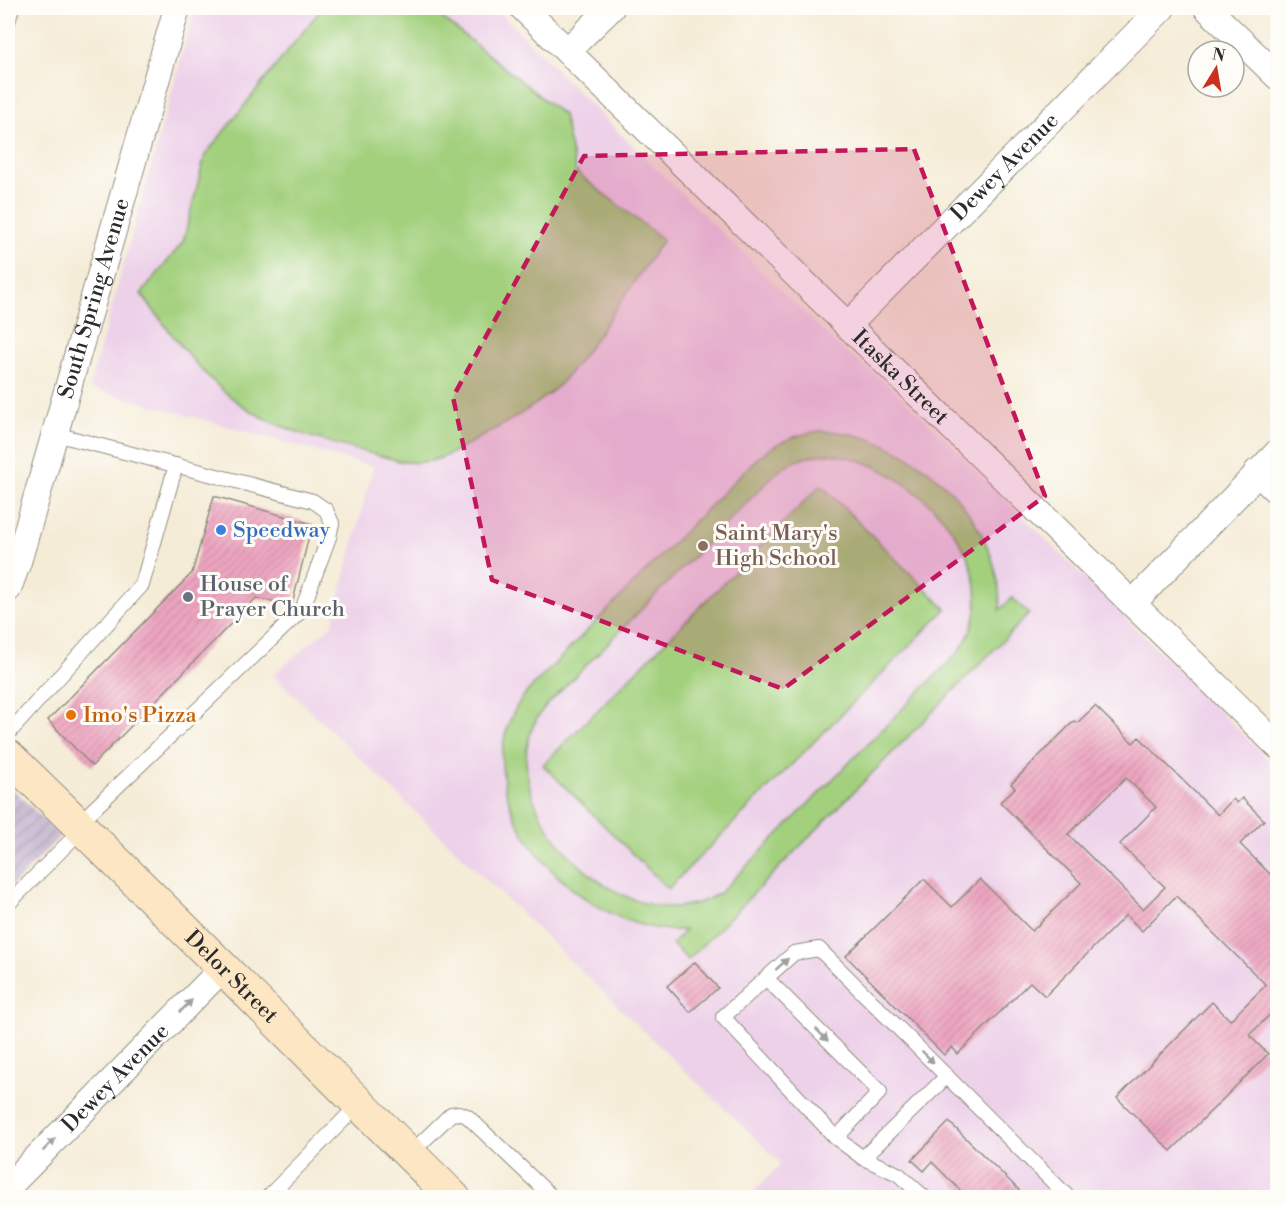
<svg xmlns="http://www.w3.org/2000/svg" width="1285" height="1205" font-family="'Libre Bodoni',serif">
<defs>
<pattern id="industrial-furrows" width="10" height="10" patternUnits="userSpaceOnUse" patternTransform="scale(1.5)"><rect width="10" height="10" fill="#ccbfd4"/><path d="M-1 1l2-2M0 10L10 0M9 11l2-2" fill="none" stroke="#afa4b6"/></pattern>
<pattern id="building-hatch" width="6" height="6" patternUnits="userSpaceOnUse" patternTransform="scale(1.5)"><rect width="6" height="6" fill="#eda5c0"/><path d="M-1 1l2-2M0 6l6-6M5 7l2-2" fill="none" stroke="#cb8ea5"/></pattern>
</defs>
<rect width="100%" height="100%" fill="#fdfcf7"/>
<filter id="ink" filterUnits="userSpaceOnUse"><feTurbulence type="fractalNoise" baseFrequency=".0167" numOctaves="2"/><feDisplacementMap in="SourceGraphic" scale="12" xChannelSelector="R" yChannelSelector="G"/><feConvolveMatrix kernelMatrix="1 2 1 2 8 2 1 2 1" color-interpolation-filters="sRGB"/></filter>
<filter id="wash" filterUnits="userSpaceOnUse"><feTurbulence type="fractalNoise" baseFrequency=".008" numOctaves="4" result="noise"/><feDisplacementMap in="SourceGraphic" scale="24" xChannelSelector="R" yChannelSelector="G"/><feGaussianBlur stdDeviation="1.35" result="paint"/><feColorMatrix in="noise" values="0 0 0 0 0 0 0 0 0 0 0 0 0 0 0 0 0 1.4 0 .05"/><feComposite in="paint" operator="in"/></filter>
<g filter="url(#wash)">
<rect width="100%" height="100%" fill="#f5ecd7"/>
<path fill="#edd1e9" d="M195,8H496L591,105L838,346L894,389L1277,768V1197H750L781,1163L273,675L332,625L373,467L89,388Z"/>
<path fill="url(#industrial-furrows)" d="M8,784L60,836L8,890Z"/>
<g fill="#a2d07d" stroke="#667e54" stroke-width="1.5" fill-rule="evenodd">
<path d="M322,8H430L563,115L576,172L663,240C645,266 627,293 609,319C593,342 578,365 559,385C536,407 507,422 479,438C451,454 432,467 399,461C350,447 295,437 251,411C205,384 173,335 141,294L183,242L205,155Z"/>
<path d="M819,431C911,430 1002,516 1000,610L1012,598L1029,614L688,960L672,944L685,930C577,936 448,793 526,693L753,462C772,444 793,435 819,431ZM828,454C912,460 1022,571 957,654L720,893C706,901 692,906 676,907C592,911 483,787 544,708L775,474C790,461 808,455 828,454Z"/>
<path d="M821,485L946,609L668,889L543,765Z"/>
</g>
<g id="blocks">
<g fill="url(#building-hatch)" fill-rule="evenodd">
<path d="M214,496L312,524L292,605L256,598L92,766L48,720L192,573Z"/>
<path d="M1095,706L1133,743L1139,737L1218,815L1233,799L1237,803L1242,798L1264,820L1240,844L1278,882V1007L1249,1035L1268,1054L1171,1151L1117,1098L1212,1002L1230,1020L1266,985L1176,896L1142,931L1126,915L1045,996L1030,982L958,1054L952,1047L944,1055L846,956L924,879L952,907L980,879L1032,931L1081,883L1000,802L1015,788L1011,784L1074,721L1077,723ZM1126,778L1156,807L1120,844L1165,887L1143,909L1068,834Z"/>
<path d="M695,962L718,988L690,1012L667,986Z"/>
<path d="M949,1122L1019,1190L1012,1198H968L932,1162L924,1171L912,1160Z"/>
</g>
</g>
</g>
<g filter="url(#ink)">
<use href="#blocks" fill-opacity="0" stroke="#908c81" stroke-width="1.5"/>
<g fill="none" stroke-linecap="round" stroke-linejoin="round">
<g stroke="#908c81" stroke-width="16">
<g id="lane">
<path d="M8,22L12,8"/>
<path d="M55,434L313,501L326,510L332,523L329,537L302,610L78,824"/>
<path d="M8,734L142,585L176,465"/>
<path d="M8,904L83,828"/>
<path d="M766,978L880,1092L836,1138"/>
<path d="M410,1154L451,1114L459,1113L467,1116L553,1198"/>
<path d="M863,1158L947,1076"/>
<path d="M267,1198L359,1104"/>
<path d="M925,1198L898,1174L863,1158L836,1138L723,1017L794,953L819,949L1069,1198"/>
</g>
</g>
<g stroke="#908c81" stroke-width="28">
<g id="street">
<path id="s1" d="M523,8L1278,746"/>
<path d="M1207,8L1278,77"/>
<path d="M567,51L611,8"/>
<path id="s2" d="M847,326L1162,8"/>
<path d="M1257,472L1278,492"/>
<path id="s3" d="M8,589L18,562L177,8"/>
<path d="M1133,603L1278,452"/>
<path id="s4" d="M8,1187L222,969"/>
</g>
</g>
<g stroke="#908c81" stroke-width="35">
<g id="secondary">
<path id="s5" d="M8,756C158,901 305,1051 454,1198"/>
</g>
</g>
<use href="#lane" stroke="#fff" stroke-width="14"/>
<use href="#street" stroke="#fff" stroke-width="26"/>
<use href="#secondary" stroke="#fce6c4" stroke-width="33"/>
</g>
<defs><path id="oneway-solid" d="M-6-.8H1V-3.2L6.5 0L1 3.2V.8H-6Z" transform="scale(1.5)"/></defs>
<g fill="#a0a0a0">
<use href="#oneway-solid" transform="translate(782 964) rotate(-42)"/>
<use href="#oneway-solid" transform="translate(186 1006) rotate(-45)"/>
<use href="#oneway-solid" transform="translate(822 1035) rotate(45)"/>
<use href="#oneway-solid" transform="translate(928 1057) rotate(45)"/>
<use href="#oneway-solid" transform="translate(49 1145) rotate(-45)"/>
</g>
</g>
<path fill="#c2185b" fill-opacity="0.2" stroke="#c2185b" stroke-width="4.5" stroke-dasharray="12 8" stroke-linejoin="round" d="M914,149L1045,496L783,689L492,580L453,397L584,156Z"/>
<circle fill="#3f7fe0" stroke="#fdfcf7" stroke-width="2" cx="221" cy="530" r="6"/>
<circle fill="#8d6e63" stroke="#fdfcf7" stroke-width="2" cx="703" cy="546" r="6"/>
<circle fill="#6b7280" stroke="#fdfcf7" stroke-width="2" cx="188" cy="597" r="6"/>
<circle fill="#e8710a" stroke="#fdfcf7" stroke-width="2" cx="71" cy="715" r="6"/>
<g text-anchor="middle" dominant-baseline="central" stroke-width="6" stroke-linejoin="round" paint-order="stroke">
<g font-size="22" fill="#2b2b2b" stroke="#fdfcf7">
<text stroke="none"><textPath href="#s2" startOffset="224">Dewey Avenue</textPath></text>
<text stroke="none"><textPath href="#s3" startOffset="303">South Spring Avenue</textPath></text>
<text stroke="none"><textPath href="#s1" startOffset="528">Itaska Street</textPath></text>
<text stroke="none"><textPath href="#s5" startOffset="314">Delor Street</textPath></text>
<text stroke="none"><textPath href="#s4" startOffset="153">Dewey Avenue</textPath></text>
</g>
<g font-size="22" fill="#366cbe" stroke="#fdfcf7" text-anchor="start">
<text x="233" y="530">Speedway</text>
</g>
<g font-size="22" fill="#785e54" stroke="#fdfcf7" text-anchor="start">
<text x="715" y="533">Saint Mary's<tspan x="715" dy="25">High School</tspan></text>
</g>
<g font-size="22" fill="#5b616d" stroke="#fdfcf7" text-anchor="start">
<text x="200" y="584">House of<tspan x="200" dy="25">Prayer Church</tspan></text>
</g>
<g font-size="22" fill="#c56008" stroke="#fdfcf7" text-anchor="start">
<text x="83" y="715">Imo's Pizza</text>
</g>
</g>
<rect width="1285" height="1205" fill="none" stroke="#fdfcf7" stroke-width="30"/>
<g transform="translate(1216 69) rotate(11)"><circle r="28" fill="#fdfcf7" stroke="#a9a8a5" stroke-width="1.5"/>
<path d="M0-4.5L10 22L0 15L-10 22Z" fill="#c8321e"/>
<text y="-9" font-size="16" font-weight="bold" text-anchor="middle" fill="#2b2b2b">N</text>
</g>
</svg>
